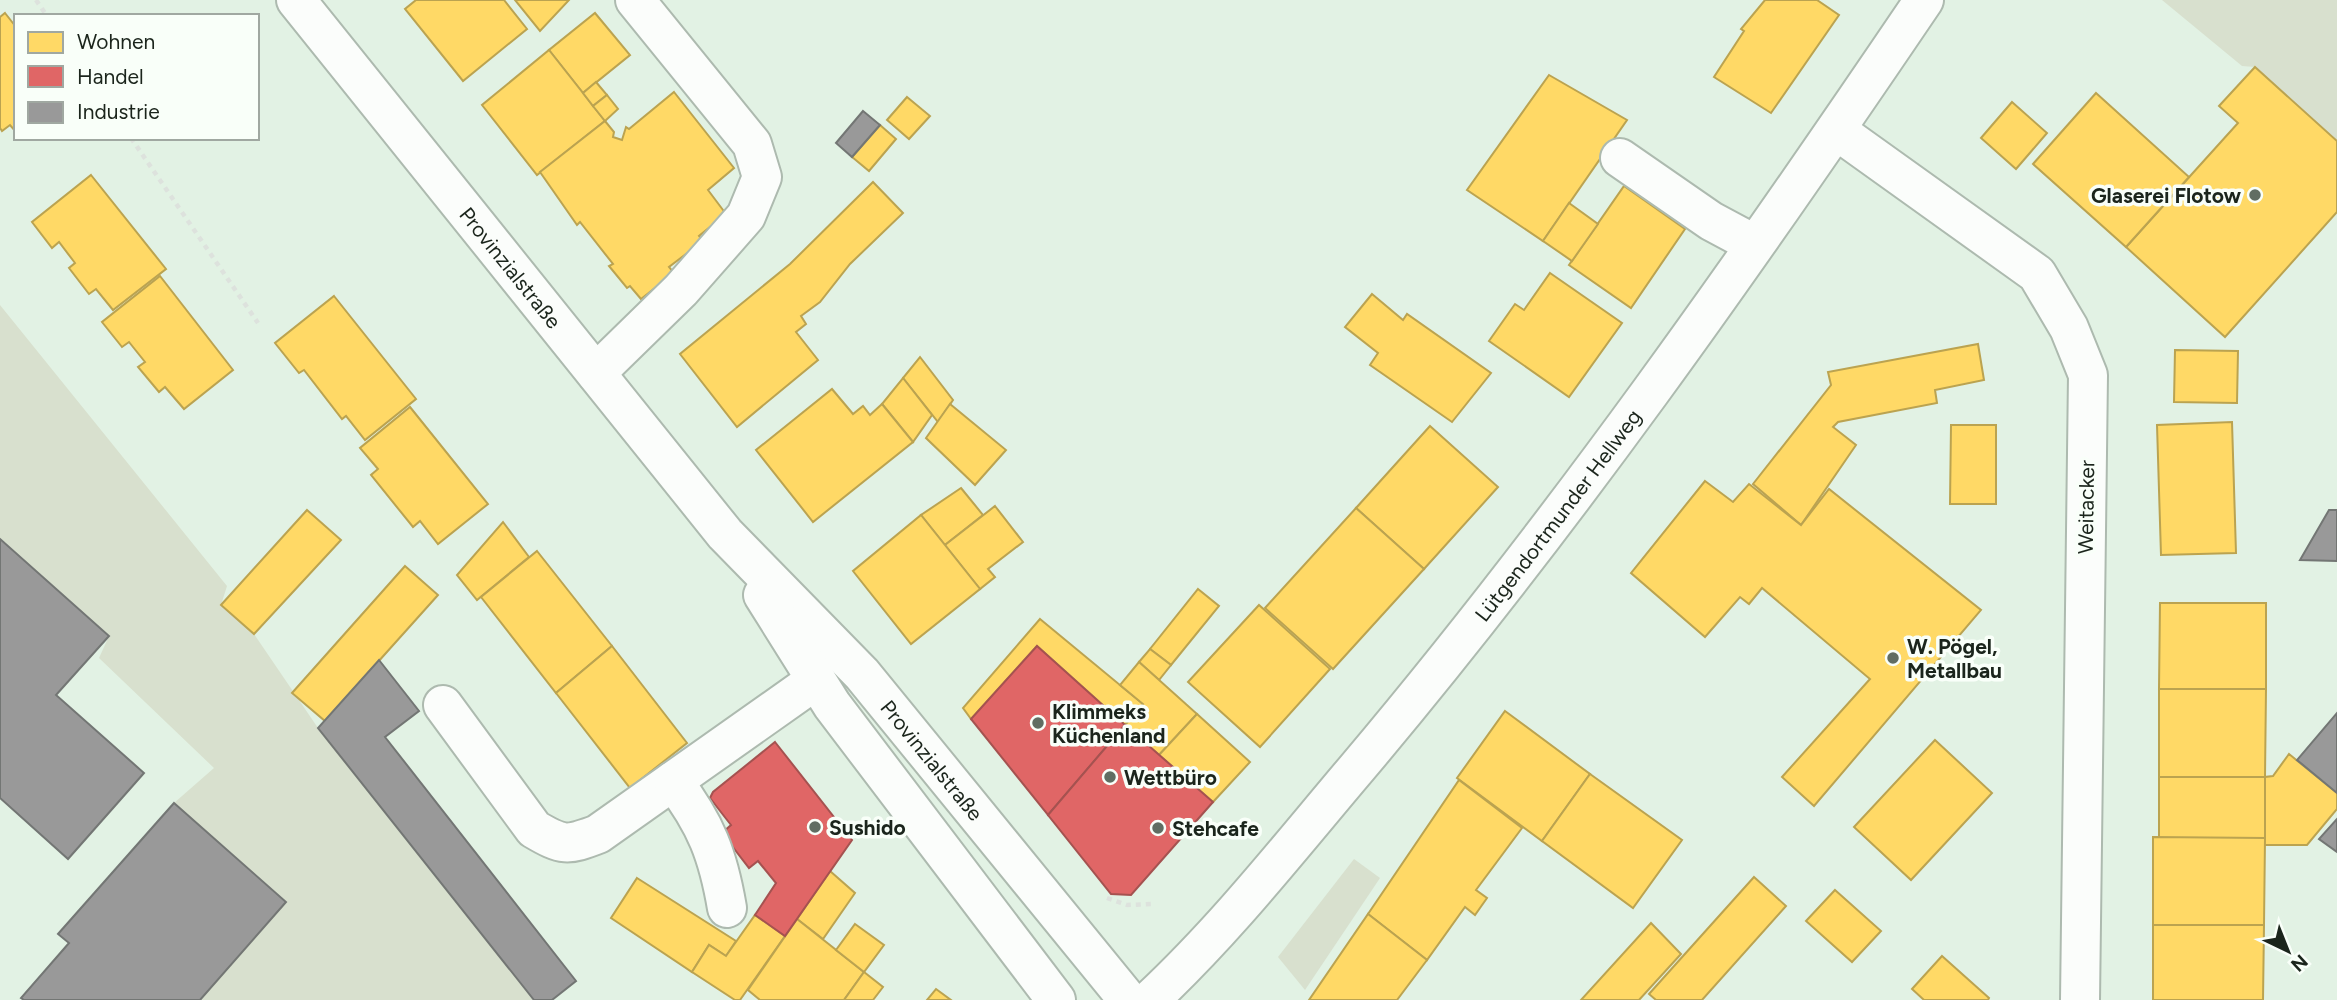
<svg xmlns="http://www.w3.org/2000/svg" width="2337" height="1000" font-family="Figtree,sans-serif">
<rect width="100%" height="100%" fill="#e2f2e4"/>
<g fill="#d8e0ce">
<path d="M2162,0H2337V141L2255,67L2242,66Z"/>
<path d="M0,305L227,586L221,605L254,634L318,728L534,1000H200L286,902L174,803L214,768L99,658L109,636L0,539Z"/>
<path d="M1354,859L1380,878L1305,990L1278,957Z"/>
</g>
<g fill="#ffd966" stroke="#bba350" stroke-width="2">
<path d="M416,0H504L527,29L463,81L405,9Z"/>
<path d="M515,0H569L540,31Z"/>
<path d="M1765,0H1817L1839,15L1771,113L1714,77L1744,31L1741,29Z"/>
<path d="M5,13L16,27V132L10,125L2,131L0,128V17Z"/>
<path d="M595,13L630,55L583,93L549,50Z"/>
<path d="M549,50L605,121L537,175L482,105Z"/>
<path d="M2255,67L2337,141V212L2225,337L2126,247L2238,123L2219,106Z"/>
<path d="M1549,75L1627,120L1543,241L1467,190Z"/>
<path d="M596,82L607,95L593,106L583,93Z"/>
<path d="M674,92L734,168L708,190L726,214L699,236L703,241L669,267L674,273L641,299L630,286L627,288L609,266L613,264L580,222L577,225L540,172L605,121L614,132L613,137L622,140L626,127L629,129Z"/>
<path d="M2096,93L2189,177L2126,247L2033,164Z"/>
<path d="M607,95L618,109L605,121L593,106Z"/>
<path d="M907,97L930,116L909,139L887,120Z"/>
<path d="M2012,102L2047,133L2016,169L1981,138Z"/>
<path d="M880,125L896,139L869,171L852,157Z"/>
<path d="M91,175L166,269L113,310L96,289L89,294L69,268L75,263L59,242L52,248L32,222Z"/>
<path d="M873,182L903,213L850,264L820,302L801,316L806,324L796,332L818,360L737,427L680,354L790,264Z"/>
<path d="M1624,186L1685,229L1631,308L1569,265Z"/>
<path d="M1569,203L1598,224L1572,261L1543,241Z"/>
<path d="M1550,273L1622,323L1569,397L1489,341L1515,304L1524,310Z"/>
<path d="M160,276L233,370L184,409L165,387L159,392L138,367L145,362L129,342L122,347L102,322Z"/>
<path d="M1372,294L1403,320L1407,314L1491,373L1452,422L1370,365L1378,353L1345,327Z"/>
<path d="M334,296L416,399L365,440L346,416L342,419L304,370L299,373L275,343Z"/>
<path d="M1978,344L1984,380L1935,390L1937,403L1838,422L1833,427L1856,445L1801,525L1753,484L1831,385L1828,372Z"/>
<path d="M2175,350L2238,351L2237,403L2174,402Z"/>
<path d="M920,357L953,400L938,422L903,378Z"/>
<path d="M903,378L932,415L913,442L882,404Z"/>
<path d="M832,389L853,414L863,406L870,415L882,404L913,442L813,522L756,450Z"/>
<path d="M950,404L1006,450L975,485L926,438Z"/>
<path d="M410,407L488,504L438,544L420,521L413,527L371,475L378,469L360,448Z"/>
<path d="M2232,422L2236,553L2161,555L2157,425Z"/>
<path d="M1951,425H1996V504H1950Z"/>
<path d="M1430,426L1498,487L1424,569L1356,508Z"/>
<path d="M1705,481L1733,502L1749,484L1801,525L1829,489L1981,610L1814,806L1782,777L1870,679L1762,588L1749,604L1740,597L1705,637L1631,573Z"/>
<path d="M961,488L983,515L945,545L921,515Z"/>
<path d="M995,506L1023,542L988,569L995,577L980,589L945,545Z"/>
<path d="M1356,508L1424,569L1333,669L1265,608Z"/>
<path d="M307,510L341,540L254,634L221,605Z"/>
<path d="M921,515L980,589L911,644L853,571Z"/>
<path d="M503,522L529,557L477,600L457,575Z"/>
<path d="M537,551L612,646L556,693L481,597Z"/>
<path d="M405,566L438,595L325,721L292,693Z"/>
<path d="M1198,589L1219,606L1171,665L1150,649Z"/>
<path d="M2160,603H2266V689H2159Z"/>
<path d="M1259,605L1330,669L1260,747L1188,682Z"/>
<path d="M1040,619L1143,704L1125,725L1037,646L971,719L963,708Z"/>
<path d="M612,646L687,743L630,788L556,693Z"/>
<path d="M1150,649L1171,665L1159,680L1139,662Z"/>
<path d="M1139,662L1197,714L1159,755L1125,725L1143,704L1120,685Z"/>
<path d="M2159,689H2266L2265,777H2159Z"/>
<path d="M1505,711L1590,774L1542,841L1457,778Z"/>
<path d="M1197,714L1250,762L1213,802L1159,755Z"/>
<path d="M1935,740L1992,793L1911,880L1854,827Z"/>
<path d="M2289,754L2337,793V809L2307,845H2264L2265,777L2273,776Z"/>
<path d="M1590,774L1682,840L1633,908L1542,841Z"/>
<rect x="2159" y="777" width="106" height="61"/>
<path d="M1459,780L1522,828L1476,890L1487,898L1475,915L1465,907L1427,960L1368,914Z"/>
<path d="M2153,837L2265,838L2264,925H2153Z"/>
<path d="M830,871L855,893L823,939L797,919Z"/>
<path d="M1754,877L1786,906L1702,1000H1656L1649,994Z"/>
<path d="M637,878L736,941L726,956L709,945L692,972L611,918Z"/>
<path d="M1835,890L1881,931L1852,962L1806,921Z"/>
<path d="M1368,914L1427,960L1397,1000H1309Z"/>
<path d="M755,915L785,936L740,1000H735L692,972L709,945L726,956Z"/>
<path d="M797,919L864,972L844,1000H760L748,990Z"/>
<path d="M1651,923L1681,954L1639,1000H1581Z"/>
<path d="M855,924L884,945L864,972L836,950Z"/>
<path d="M2153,925H2264L2263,1000H2153Z"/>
<path d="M1942,956L1989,998L1988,1000H1924L1912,989Z"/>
<path d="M864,972L883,987L873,1000H844Z"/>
<path d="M936,989L951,1000H927Z"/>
</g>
<g fill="#e06666" stroke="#a55250" stroke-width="2">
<path d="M1037,646L1125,725L1048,815L971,719Z"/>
<path d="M1125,725L1213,802L1131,895L1111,894L1048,815Z"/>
<path d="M775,742L852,840L785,936L755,915L776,883L758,861L749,868L722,833L731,825L710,798L713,792Z"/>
</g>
<g fill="#999" stroke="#737674" stroke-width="2">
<path d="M863,111L880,125L852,157L836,143Z"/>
<path d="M2329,510H2337V561L2300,560Z"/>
<path d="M0,539L109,636L56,695L144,773L68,859L0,798Z"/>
<path d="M379,660L419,711L385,737L576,981L552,1000H534L318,728Z"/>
<path d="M2337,713V793L2297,760Z"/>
<path d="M174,803L286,902L200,1000H24L21,998L69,943L58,934Z"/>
<path d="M2337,819V852L2319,839Z"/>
</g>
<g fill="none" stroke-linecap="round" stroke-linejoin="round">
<g stroke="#adbaaf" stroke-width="42">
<g id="minor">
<path d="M1836,130L2037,274L2069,328L2088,375L2080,1000"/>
<path d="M1620,158L1711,221L1754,244"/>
<path d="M596,373L681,290L746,216L762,177L752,144L635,0"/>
<path d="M443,705L534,829C563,846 567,846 598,834L816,680"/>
<path d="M673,781C706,824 718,855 727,908"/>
</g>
</g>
<g stroke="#adbaaf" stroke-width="42">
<g id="major">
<path id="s1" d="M296,0L725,534L862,674L1128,1000"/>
<path d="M763,595L832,705L1056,1000"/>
<path id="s2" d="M1150,1000C1226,929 1290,847 1357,768C1562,525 1746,263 1924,0"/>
</g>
</g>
<g stroke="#dde2dd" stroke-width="4.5" stroke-dasharray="5 5" stroke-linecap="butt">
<path d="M36,0L47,16"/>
<path d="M131,138L258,323"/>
<path d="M1107,898L1127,905L1153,904"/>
</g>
<use href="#minor" stroke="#fbfdfb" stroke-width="38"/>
<use href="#major" stroke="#fbfdfb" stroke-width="38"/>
</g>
<g fill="#616d62" stroke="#f9fff9" stroke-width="2.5">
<circle cx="2255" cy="195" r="7"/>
<circle cx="1893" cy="658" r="7"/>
<circle cx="1038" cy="723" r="7"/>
<circle cx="1110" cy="777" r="7"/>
<circle cx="815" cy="827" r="7"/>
<circle cx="1158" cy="828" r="7"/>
</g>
<g text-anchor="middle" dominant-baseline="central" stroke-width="7" stroke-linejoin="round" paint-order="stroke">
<g font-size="21" font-weight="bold" fill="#1b251c" stroke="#f9fff9" text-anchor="start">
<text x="2241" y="195" text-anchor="end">Glaserei Flotow</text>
<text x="1907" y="646">W. Pögel,<tspan x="1907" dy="24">Metallbau</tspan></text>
<text x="1052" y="711">Klimmeks<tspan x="1052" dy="24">Küchenland</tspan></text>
<text x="1124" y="777">Wettbüro</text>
<text x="829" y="827">Sushido</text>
<text x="1172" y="828">Stehcafe</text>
</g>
<g font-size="21" fill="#1b251c" stroke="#f9fff9">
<text stroke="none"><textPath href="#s1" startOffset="343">Provinzialstraße</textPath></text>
<text transform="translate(2086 507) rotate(-89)">Weitacker</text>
<text stroke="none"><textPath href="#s2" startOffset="634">Lütgendortmunder Hellweg</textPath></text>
<text stroke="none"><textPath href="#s1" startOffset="992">Provinzialstraße</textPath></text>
</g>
</g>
<rect x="14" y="14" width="245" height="126" fill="#f9fff9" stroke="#a0a8a1" stroke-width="2"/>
<rect x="28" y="32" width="35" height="21" fill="#ffd966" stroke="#a0a8a1" stroke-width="2"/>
<text x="77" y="49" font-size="21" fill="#1b251c">Wohnen</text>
<rect x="28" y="66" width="35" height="21" fill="#e06666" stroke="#a0a8a1" stroke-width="2"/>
<text x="77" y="84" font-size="21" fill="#1b251c">Handel</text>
<rect x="28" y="102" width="35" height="21" fill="#999999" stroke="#a0a8a1" stroke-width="2"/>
<text x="77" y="119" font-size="21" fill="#1b251c">Industrie</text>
<g transform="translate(2288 951) rotate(137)" stroke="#f9fff9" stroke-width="5" paint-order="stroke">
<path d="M0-5L12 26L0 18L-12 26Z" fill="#1b251c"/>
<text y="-10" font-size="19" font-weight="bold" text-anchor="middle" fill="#1b251c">N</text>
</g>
</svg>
